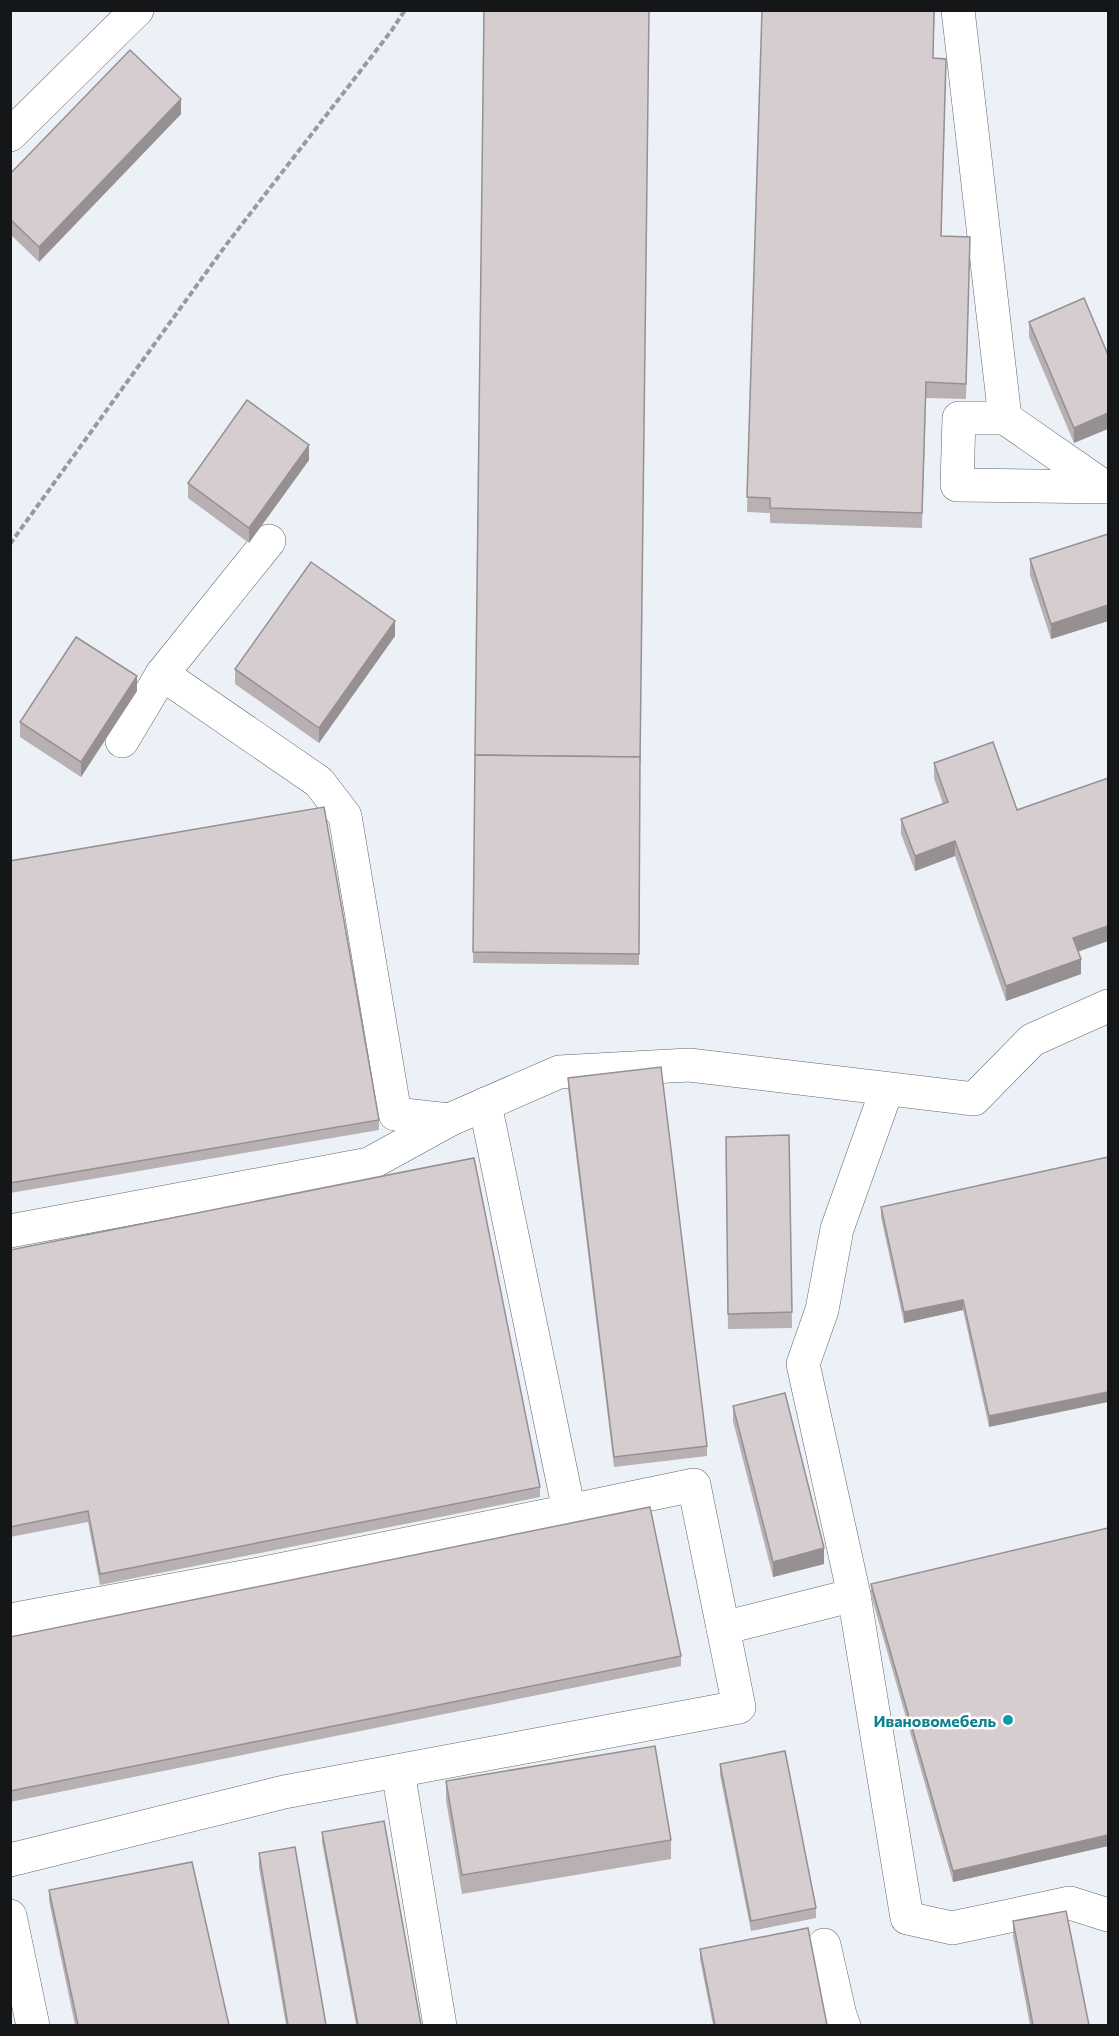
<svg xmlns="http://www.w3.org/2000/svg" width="1119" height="2036" font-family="Commissioner,sans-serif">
<rect width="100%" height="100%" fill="#ebf1f7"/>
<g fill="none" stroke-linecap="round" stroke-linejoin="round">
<g stroke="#62676c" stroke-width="34">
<g id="minor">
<path d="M958,10L1005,418H959L957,485L1108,487"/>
<path d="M10,135L137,10"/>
<path d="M1005,418L1103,486"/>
<path d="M162,674L269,541"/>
<path d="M122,741L162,674L319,782L345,816L395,1114L449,1120L559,1072L689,1065L974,1099L1032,1040L1108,1006"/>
<path d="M10,1231L369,1164L449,1120"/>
<path d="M569,1511L694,1485L723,1628L854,1595L803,1364L822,1310L837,1229L887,1089"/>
<path d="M854,1595L907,1918L952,1928L1070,1903L1108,1915"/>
<path d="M10,1620L254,1575L569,1511L485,1104"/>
<path d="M398,1771L440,2026"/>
<path d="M10,1860L284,1792L739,1707L723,1628"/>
<path d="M10,1916L33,2026"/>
<path d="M824,1945L840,2015L844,2026"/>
</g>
</g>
<path stroke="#979ba0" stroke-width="4" stroke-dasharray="6 3" stroke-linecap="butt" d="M10,544L226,245L392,30L405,10"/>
<use href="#minor" stroke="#fff" stroke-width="33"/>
</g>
<g fill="#b8b0b3">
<path d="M762,10H935L933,58L946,74L941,236L970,237L966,399L926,398L922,528L770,523V513L747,512Z"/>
<path d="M181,114L39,262L10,234V174Z"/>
<path d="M1084,298L1074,443L1029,337V322Z"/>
<path d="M309,460L249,543L188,498V483Z"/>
<path d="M1108,534V621L1051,639L1030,575V559Z"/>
<path d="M395,636L319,743L235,684V669Z"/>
<path d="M137,691L81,777L20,737V722Z"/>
<path d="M475,755L640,766L639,965L473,963Z"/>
<path d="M934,763L1017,810L1108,941L1078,952L1081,974L1006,1001L955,856L915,871L901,834V819L943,804L934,778Z"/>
<path d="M10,861L379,1120V1130L10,1193Z"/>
<path d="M568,1078L707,1446V1456L614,1467L568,1089Z"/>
<path d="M789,1135L792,1328L728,1329L726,1137Z"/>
<path d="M1108,1157L989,1427L963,1310L904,1323L881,1217V1207Z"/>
<path d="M10,1250L540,1487V1497L100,1585L88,1522L10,1537Z"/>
<path d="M733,1406L824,1564L773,1577L733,1421Z"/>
<path d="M1108,1528V1846L953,1882L871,1595V1584Z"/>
<path d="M10,1637L681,1656V1666L10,1802Z"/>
<path d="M720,1764L816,1908V1918L751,1931L720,1775Z"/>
<path d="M446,1781L671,1840V1859L462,1894L446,1800Z"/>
<path d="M322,1832L421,2025H356L322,1842Z"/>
<path d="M259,1853L326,2025H286L259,1868Z"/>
<path d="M49,1890L229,2025H75L49,1901Z"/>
<path d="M1013,1921L1089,2025H1030L1013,1936Z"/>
<path d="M700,1949L827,2025H713L700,1959Z"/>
</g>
<g fill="#969092">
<path d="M181,99V114L39,262V247Z"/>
<path d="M1108,413V429L1074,443V428Z"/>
<path d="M309,445V460L249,543V528Z"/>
<path d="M1108,605V621L1051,639V624Z"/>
<path d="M395,621V636L319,743V728Z"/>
<path d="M137,676V691L81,777V762Z"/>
<path d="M955,841V856L915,871V856Z"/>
<path d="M1108,926V941L1073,953V938Z"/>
<path d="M1081,959V974L1006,1001V986Z"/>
<path d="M963,1300V1310L904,1323V1312Z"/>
<path d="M1108,1392V1402L989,1427V1416Z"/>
<path d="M824,1548V1564L773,1577V1562Z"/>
<path d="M1108,1835V1846L953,1882V1871Z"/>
</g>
<g fill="#d6cdd0" stroke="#969092" stroke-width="1.5">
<path d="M484,10H649L640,762V757L475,755Z"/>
<path d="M762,10H934L933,58L946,59L941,236L970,237L966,384L926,382L922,513L770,508V498L747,497Z"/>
<path d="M130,50L181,99L39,247L10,219V174Z"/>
<path d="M1084,298L1108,355V413L1074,428L1029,322Z"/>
<path d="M247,400L309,445L249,528L188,483Z"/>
<path d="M1108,534V605L1051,624L1030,559Z"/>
<path d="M311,562L395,621L319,728L235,669Z"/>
<path d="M76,637L137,676L81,762L20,722Z"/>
<path d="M993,742L1017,810L1108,778V926L1073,938L1081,959L1006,986L955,841L915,856L901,819L948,802L934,763Z"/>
<path d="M475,755L640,757L639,954L473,952Z"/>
<path d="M324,807L379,1120L10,1183V861Z"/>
<path d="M661,1067L707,1446L614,1457L568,1078Z"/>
<path d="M789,1135L792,1312L728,1314L726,1137Z"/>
<path d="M1108,1157V1392L989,1416L963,1300L904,1312L881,1207Z"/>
<path d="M474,1158L540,1487L100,1574L88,1511L10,1527V1250Z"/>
<path d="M785,1393L824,1548L773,1562L733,1406Z"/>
<path d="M650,1507L681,1656L10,1791V1637Z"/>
<path d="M1108,1528V1835L953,1871L871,1584Z"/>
<path d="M655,1746L671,1840L462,1875L446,1781Z"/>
<path d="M785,1751L816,1908L751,1921L720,1764Z"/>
<path d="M384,1821L421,2025H358L322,1832Z"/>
<path d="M295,1847L326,2025H288L259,1853Z"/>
<path d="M192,1862L229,2025H78L49,1890Z"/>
<path d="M1066,1911L1089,2025H1033L1013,1921Z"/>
<path d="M808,1928L827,2025H715L700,1949Z"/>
</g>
<circle fill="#0f9aa8" stroke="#fff" stroke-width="2" cx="1008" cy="1720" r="6"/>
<g text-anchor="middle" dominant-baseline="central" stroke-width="5" stroke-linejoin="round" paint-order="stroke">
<g font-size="16" font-weight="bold" fill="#0d838f" stroke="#fff" text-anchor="end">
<text x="996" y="1720">Ивановомебель</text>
</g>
</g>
<rect width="1119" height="2036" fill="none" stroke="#141618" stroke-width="24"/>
</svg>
